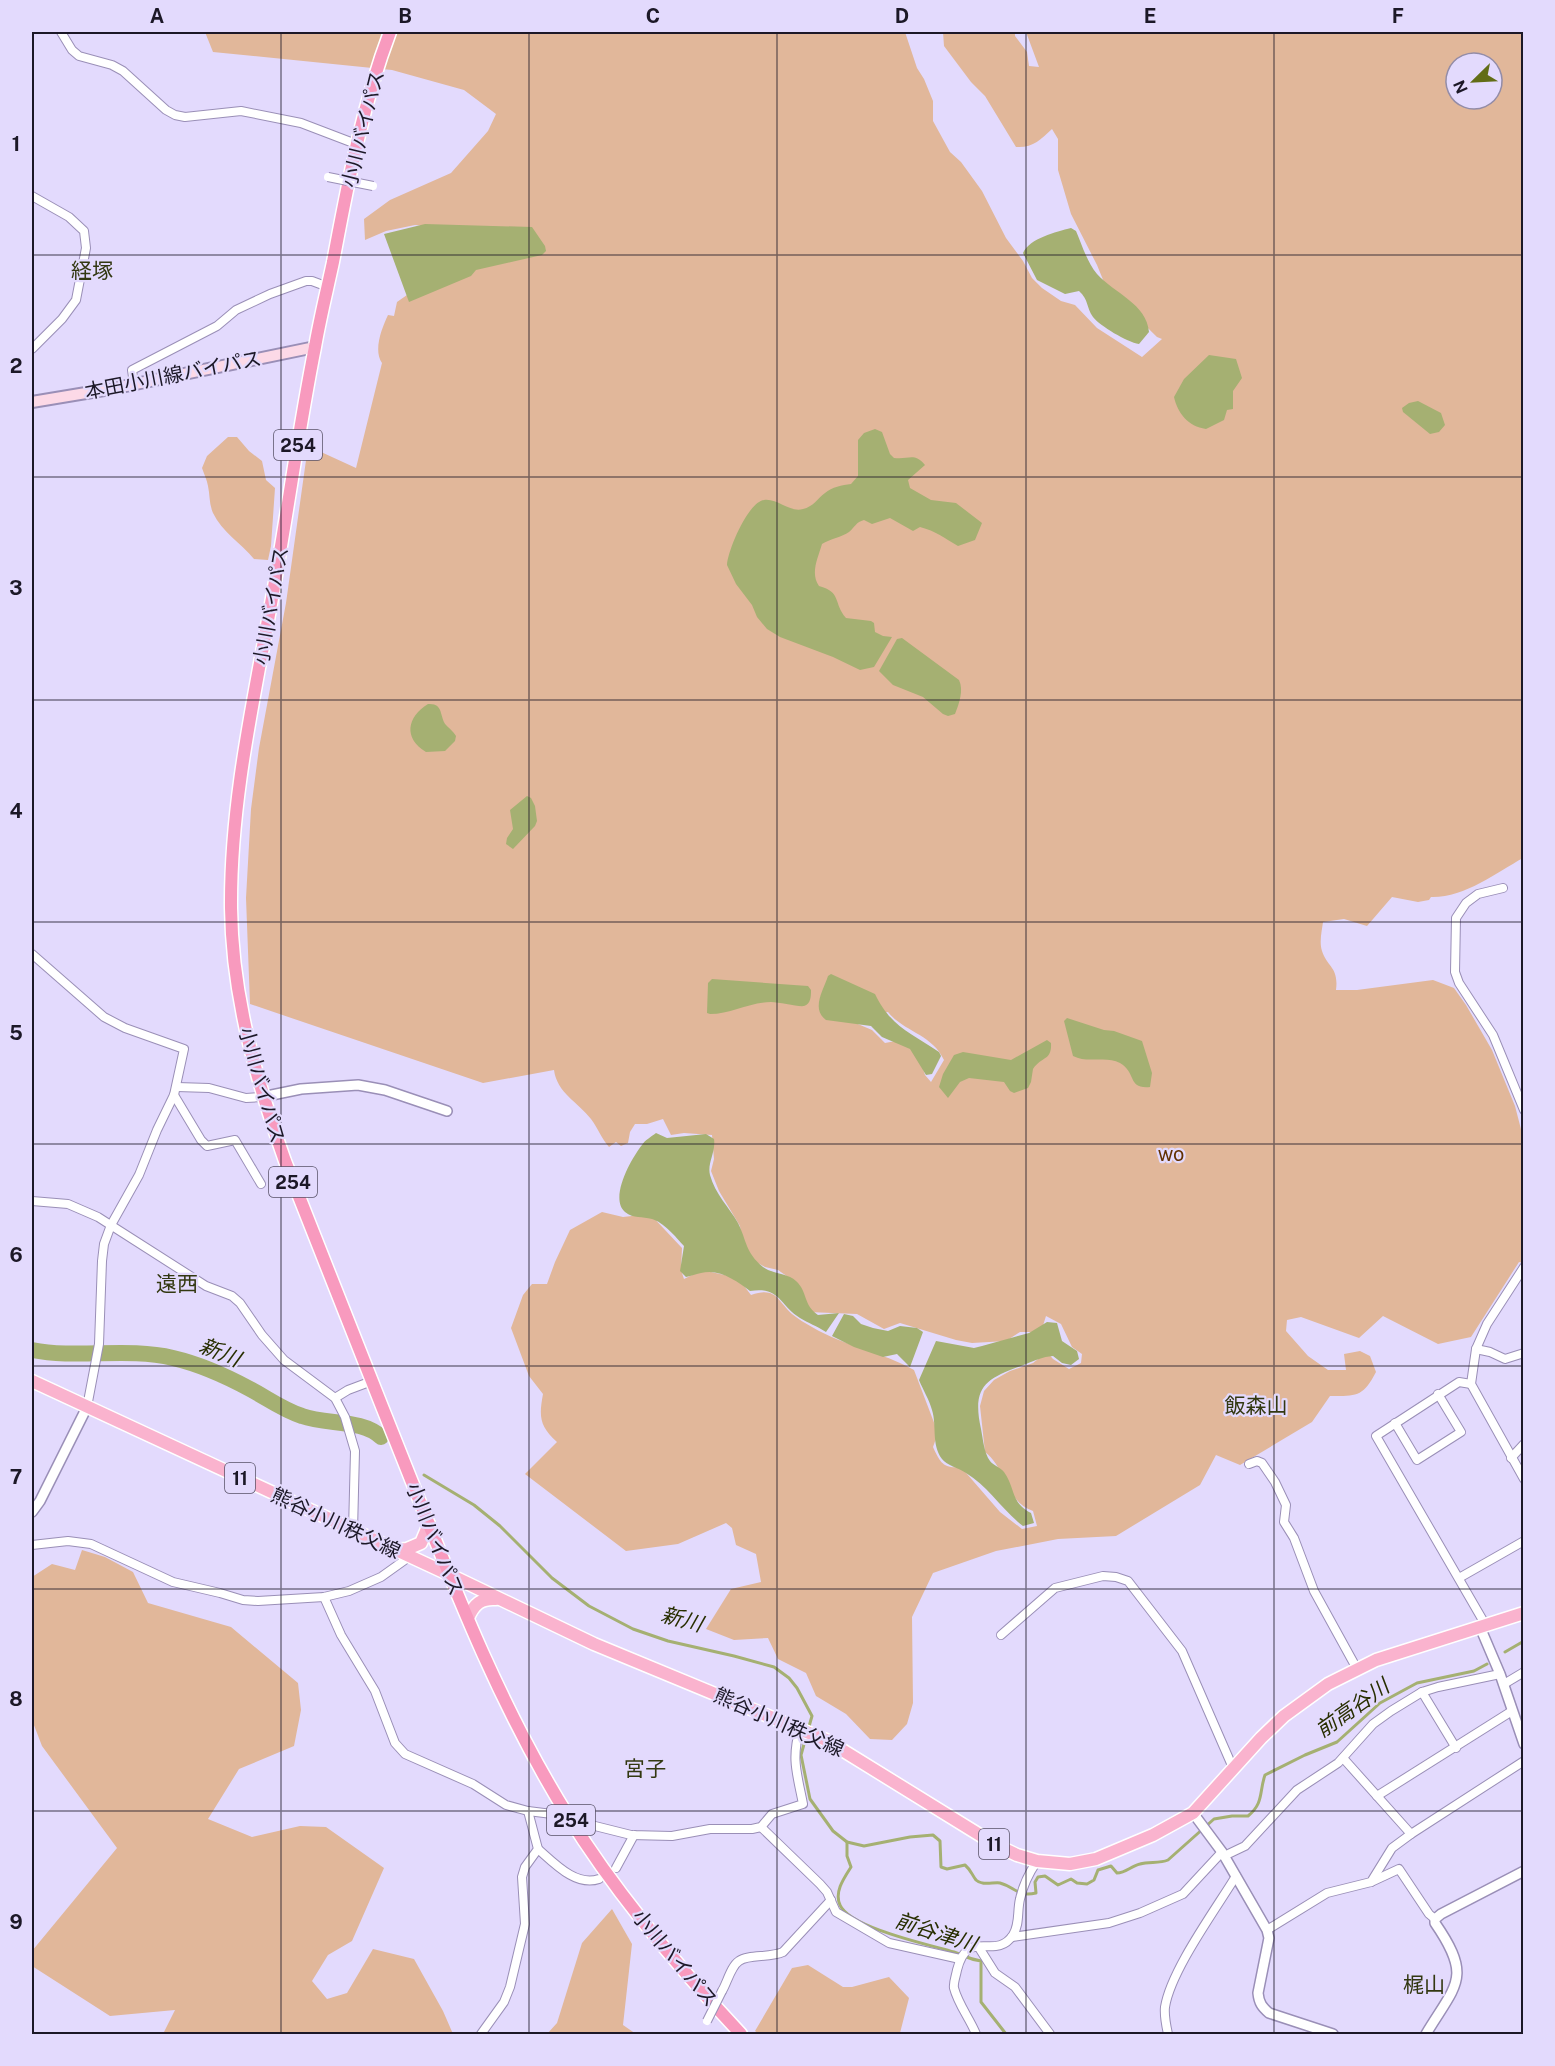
<svg xmlns="http://www.w3.org/2000/svg" width="1555" height="2066" font-family="'Public Sans','Noto Sans JP',sans-serif">
<rect width="100%" height="100%" fill="#e3dafd"/>
<g fill="#e1b79a" fill-rule="evenodd">
<path d="M205,32H905L917,68L924,79L933,101V121L950,152L961,162L982,191L1006,238L1023,261L1032,278L1042,288L1061,301L1075,305L1097,328L1142,357L1162,339L1157,337L1106,287L1097,265L1071,214L1058,170V139L1052,129C1040,140 1033,148 1016,147L985,96L971,82L944,46L943,32H1015V36L1027,52L1029,66L1039,67L1026,32H1523V858C1496,873 1464,898 1431,897L1429,900L1418,902L1392,897L1367,926L1344,919L1323,922C1322,930 1319,942 1322,951C1327,967 1339,967 1336,990H1357L1433,980L1454,988L1466,1005L1492,1050L1515,1106L1523,1137V1263L1519,1262L1471,1337L1438,1344L1383,1316L1359,1338L1301,1317L1287,1320L1286,1331L1308,1356L1328,1370H1346L1344,1354L1360,1351L1370,1356L1376,1372C1363,1397 1357,1396 1330,1396L1312,1422L1240,1465L1216,1455L1200,1485L1116,1536L1058,1539L996,1551L933,1573L912,1617L913,1703L907,1724L892,1740L870,1739L846,1714L816,1696L806,1673L778,1659L768,1638L734,1640L706,1629L731,1589L761,1582L756,1554L736,1545L732,1528L726,1523L678,1544L626,1551L525,1474L557,1442C539,1426 539,1416 543,1394L529,1376L511,1328L523,1295L532,1284H547L555,1262L570,1230L602,1212L623,1217L650,1214L682,1248L681,1270L684,1279L702,1270L738,1278L751,1295C776,1286 777,1300 792,1314C798,1319 805,1323 812,1327C844,1346 882,1352 914,1370L938,1433L933,1447C940,1462 943,1469 961,1467L1000,1512L1022,1529L1037,1526L1033,1511C1005,1501 1007,1469 985,1452L980,1406L984,1391L994,1380L1010,1371L1033,1363L1047,1352L1053,1359L1069,1369L1081,1363L1082,1354L1072,1347L1061,1324L1046,1316L1041,1332H1020L1006,1341L972,1343L956,1340L900,1323L884,1329L857,1314L808,1312L798,1284L778,1270L765,1267L751,1259L742,1244L740,1226L719,1191L711,1171L714,1159L712,1135L684,1133L671,1135L663,1119L647,1124H635L630,1132L628,1143L621,1146L616,1142L609,1147C601,1138 598,1128 591,1119C578,1102 557,1093 554,1070L483,1083L250,1004L246,898L251,809L259,748L286,603L308,446L356,468L382,363C373,350 382,328 388,315L394,316L397,302L497,232L415,225L386,231L365,240L364,219L390,200L451,173L488,131L496,114L464,90L392,70L213,52ZM1456,63H1492V99H1456ZM888,1012C904,1032 932,1034 944,1060L931,1082L925,1075L918,1053L901,1040L885,1043L872,1030L846,1019Z"/>
<path d="M228,437H237L249,451L262,461L266,480L275,488L271,546L268,560L254,559C241,543 222,532 213,513C209,504 210,495 208,486C207,480 204,474 202,468L207,456Z"/>
<path d="M82,1550L105,1557L133,1572L148,1603L231,1627L298,1683L301,1710L294,1746L239,1769L208,1819L252,1837L300,1826L326,1827L384,1868L352,1941L328,1955L312,1981L327,1999L347,1993L373,1949L414,1959L443,2011L453,2034H163L175,2010L110,2016L32,1966V1951L117,1848L42,1746L32,1720V1577L52,1564L75,1570Z"/>
<path d="M612,1909L632,1944L623,2025L636,2034H547L557,2023L582,1943Z"/>
<path d="M808,1965L843,1987H852L889,1977L909,1998L900,2033L901,2034H759L755,2031L792,1968Z"/>
</g>
<g fill="#a5b072">
<path d="M425,224L532,227L545,246L546,251L542,255L476,270L471,276L409,302L384,234Z"/>
<path d="M1071,228L1076,231C1082,245 1087,262 1097,274C1114,293 1147,304 1149,332L1139,344C1127,342 1100,326 1093,317C1086,307 1089,300 1079,291L1065,294L1037,280L1023,253C1030,238 1056,232 1071,228Z"/>
<path d="M1209,355L1236,359L1242,378L1233,391V409L1227,410L1224,420L1206,429C1188,426 1178,414 1174,397L1184,379Z"/>
<path d="M1418,401L1441,413L1445,425L1439,432L1430,434L1403,412L1402,408L1409,403Z"/>
<path d="M875,429L882,432L890,454L894,458C909,460 914,452 925,465L908,480L910,488L931,500L956,503L982,523L975,540L958,546C944,538 936,531 920,527L913,531L890,518L872,524L864,520C856,522 855,527 849,532C842,537 830,539 822,544C818,558 810,573 819,586C842,592 833,603 846,618L871,621L874,623L875,632L883,636L892,637L874,667L860,670L833,657L780,637L767,629L757,617L752,605L736,584L727,565C728,550 748,502 764,500C777,498 790,513 803,509C813,507 818,498 825,493C832,487 842,485 851,484L858,476V440L864,433Z"/>
<path d="M902,638L959,680C964,690 959,704 955,714L948,716L943,714L923,697L893,685L879,671L897,639Z"/>
<path d="M428,704C444,703 439,716 446,725C450,729 453,731 456,736L455,741L445,751L426,752C403,738 407,717 428,704Z"/>
<path d="M527,796L531,798L535,806L537,821L535,826L513,849L506,844L507,838L513,829L510,810Z"/>
<path d="M831,974L875,994C891,1027 910,1032 939,1052L941,1056L932,1074L926,1075L910,1049L882,1037L871,1026L826,1020C811,1009 823,991 828,976Z"/>
<path d="M712,979L808,986L811,990C811,996 811,1004 804,1006C798,1007 779,1002 771,1002C750,1002 731,1014 710,1014L707,1013L708,983Z"/>
<path d="M1067,1018L1104,1030L1114,1031L1142,1041L1152,1073L1150,1087C1127,1089 1137,1073 1120,1063C1106,1055 1088,1064 1073,1056L1064,1021Z"/>
<path d="M1047,1040L1051,1043C1052,1061 1042,1056 1033,1069L1031,1082L1028,1088L1014,1093L1010,1091L1004,1082L969,1078L960,1082L948,1098L939,1087L943,1074L954,1055L963,1052L1011,1060Z"/>
<path d="M656,1133L667,1138L706,1134L714,1139C716,1152 707,1163 710,1175C715,1194 729,1207 738,1223C747,1241 745,1252 763,1267C772,1274 788,1273 796,1281C808,1292 803,1305 818,1315L839,1313L826,1332C817,1326 808,1323 800,1318C779,1305 780,1286 750,1291C737,1281 719,1268 701,1273C695,1274 692,1276 686,1277L680,1271L684,1246C676,1237 663,1222 652,1219C642,1216 634,1219 625,1212C609,1198 631,1159 642,1145C645,1140 651,1137 656,1133Z"/>
<path d="M844,1314L853,1316L861,1324L873,1328L888,1331L900,1326L917,1328L923,1332L910,1367L897,1354L883,1357L854,1347L832,1336Z"/>
<path d="M1047,1322L1057,1323L1062,1341L1077,1351L1079,1359L1071,1365L1062,1363L1053,1356C1042,1357 1036,1360 1026,1364C988,1378 971,1384 981,1429C983,1439 984,1453 990,1461C993,1465 1000,1467 1004,1472C1016,1489 1010,1502 1031,1513L1034,1523L1023,1526C1002,1510 988,1486 966,1473C959,1468 946,1465 942,1459C931,1444 937,1426 932,1410C929,1399 923,1390 919,1380L936,1341L974,1348L982,1346L1029,1333Z"/>
</g>
<g fill="none" stroke-linecap="round" stroke-linejoin="round">
<g stroke="#a5b072" stroke-width="3">
<path d="M424,1475L474,1505L500,1526L552,1578L589,1606L633,1629L668,1641L734,1656L774,1667L789,1678L797,1688L812,1716L808,1730"/>
<path d="M1505,1652L1524,1641"/>
<path d="M806,1737L801,1755L810,1799L833,1831L847,1842L864,1846L910,1837L933,1835L940,1841L941,1867L947,1869L965,1865C971,1870 972,1875 976,1880C982,1886 993,1882 1000,1883C1015,1887 1017,1897 1036,1893L1035,1882L1038,1877L1045,1876L1058,1885L1071,1879L1077,1883L1087,1884L1094,1880L1098,1870L1111,1866L1117,1873C1126,1873 1131,1866 1140,1864C1149,1861 1159,1864 1168,1860L1214,1819L1232,1816H1248C1264,1803 1259,1792 1265,1775L1305,1755L1337,1742L1380,1703L1417,1683L1474,1671L1487,1664"/>
<path d="M847,1842V1856L851,1867C844,1878 834,1892 840,1905C850,1928 931,1945 954,1952C965,1956 968,1959 981,1961V2002L1006,2034"/>
</g>
<path stroke="#a5b072" stroke-width="16" d="M32,1350C78,1359 127,1347 173,1358C199,1364 226,1376 250,1389C267,1398 283,1410 302,1416C327,1425 362,1419 381,1437"/>
<g stroke="#9a8fb7" stroke-width="10">
<g id="minor">
<path d="M61,32L72,50L79,56L112,65L123,71L166,110L175,115L185,117L241,111L301,123L356,144"/>
<path d="M32,196L69,217L84,231L86,248L76,300L62,319L32,349"/>
<path d="M134,384L132,370L217,326L236,310L270,294L306,281H312L328,287"/>
<path d="M1503,888L1478,894L1466,903L1456,918L1455,972L1459,983L1493,1035L1524,1110"/>
<path d="M32,954L104,1017L125,1028L184,1049L174,1095L157,1130L139,1175L111,1225L104,1244L102,1261L99,1344L87,1407"/>
<path d="M177,1087L209,1088L246,1098L262,1097"/>
<path d="M174,1095L201,1140L207,1146L235,1140L261,1184"/>
<path d="M32,1201L68,1204L98,1217L206,1286L232,1296L240,1303L262,1335L284,1360L335,1398L345,1417L355,1451L353,1531"/>
<path d="M1524,1267L1487,1324L1476,1349L1471,1384L1524,1479"/>
<path d="M1476,1349L1490,1352L1505,1359L1524,1353"/>
<path d="M1471,1384L1459,1382L1376,1436L1485,1624"/>
<path d="M335,1398L348,1390L372,1381"/>
<path d="M1395,1423L1417,1460L1461,1432L1438,1394"/>
<path d="M1511,1458L1524,1444"/>
<path d="M1249,1464L1257,1461L1262,1463L1275,1482L1286,1505L1284,1522L1294,1538L1314,1591L1357,1669"/>
<path d="M32,1545L68,1541L91,1544L173,1582L220,1593L243,1600L258,1601L324,1597L349,1591L381,1577L409,1557"/>
<path d="M1459,1578L1524,1541"/>
<path d="M324,1597L341,1635L375,1691L395,1743L405,1754L473,1784L506,1805L528,1811L568,1816"/>
<path d="M1001,1635L1055,1588L1103,1576L1116,1577L1128,1581L1182,1651L1233,1768"/>
<path d="M1504,1684L1524,1672"/>
<path d="M1422,1692L1456,1748"/>
<path d="M1343,1758L1411,1834L1524,1761"/>
<path d="M1377,1796L1512,1711"/>
<path d="M575,1827L587,1824L631,1835L672,1836L710,1829H752L761,1827L772,1814L803,1804C797,1773 791,1759 800,1728"/>
<path d="M761,1827L820,1884L827,1892L836,1912L889,1943L960,1959"/>
<path d="M538,1849C554,1863 576,1887 599,1879"/>
<path d="M1224,1856L1245,1846L1297,1790L1338,1763L1373,1724L1391,1711L1422,1692L1438,1687L1500,1674"/>
<path d="M616,1868L634,1835"/>
<path d="M1371,1882L1399,1869L1429,1914L1435,1919"/>
<path d="M1267,1930L1327,1893L1371,1882L1392,1848L1411,1834"/>
<path d="M1012,1937L1109,1923L1140,1913L1183,1894L1222,1852"/>
<path d="M978,1946L995,1973L1015,1987L1050,2034"/>
<path d="M722,1991C727,1983 731,1966 739,1961C748,1954 770,1958 783,1952L831,1900"/>
<path d="M481,2034L504,2002L510,1987L525,1924L522,1877L525,1867L538,1849L528,1811"/>
<path d="M976,2034C970,2019 958,2004 954,1988C953,1983 956,1976 957,1970C968,1926 995,1962 1013,1935C1020,1924 1017,1911 1020,1899C1023,1885 1029,1873 1037,1861"/>
<path d="M1168,2034C1166,2025 1164,2016 1165,2007C1171,1970 1216,1909 1236,1876"/>
</g>
</g>
<g stroke="#9a8fb7" stroke-width="12">
<g id="tertiary">
<path d="M262,1097L301,1089L358,1085L385,1090L447,1111"/>
<path d="M32,1512L40,1501L87,1407"/>
<path d="M1480,1627L1500,1674L1524,1744"/>
<path d="M1193,1813L1222,1852L1267,1930L1269,1938L1258,1993C1259,2003 1262,2007 1269,2013L1333,2034"/>
<path d="M1426,2034C1456,1984 1473,1978 1435,1923V1919L1441,1914L1524,1871"/>
</g>
</g>
<g stroke="#9a8fb7" stroke-width="14">
<path id="secondary" d="M32,402L116,388L315,347"/>
</g>
<g stroke="#fff" stroke-width="15">
<g id="primary">
<path d="M32,1381L448,1574L594,1644L826,1740L996,1845L1017,1855L1037,1861L1070,1864L1096,1859L1153,1835L1193,1813L1261,1738L1284,1716L1328,1684L1376,1660L1524,1613"/>
<path d="M394,1550L407,1549L421,1543L429,1524"/>
<path d="M468,1618C474,1604 481,1598 496,1599"/>
</g>
</g>
<g stroke="#fff" stroke-width="15">
<path id="trunk" d="M390,32C362,106 348,183 333,262C327,290 320,318 315,347C301,417 291,488 279,558C260,674 230,790 231,908C232,996 256,1079 285,1161C327,1267 368,1372 410,1477C456,1593 502,1710 568,1816C617,1895 678,1967 741,2034"/>
</g>
<use href="#minor" stroke="#fff" stroke-width="8"/>
<use href="#tertiary" stroke="#fff" stroke-width="9"/>
<use href="#secondary" stroke="#fcd9e7" stroke-width="10"/>
<use href="#primary" stroke="#fab3ce" stroke-width="12"/>
<use href="#trunk" stroke="#f89abe" stroke-width="12"/>
<g stroke="#9a8fb7" stroke-width="10" stroke-linecap="butt">
<g id="minor-bridge">
<path d="M328,177L373,186"/>
<path d="M707,2021L722,1991"/>
</g>
</g>
<use href="#minor-bridge" stroke="#fff" stroke-width="8"/>
</g>
<path fill="none" stroke="#1c1827" stroke-width="1.5" stroke-opacity="0.55" d="M281,32V2034M529,32V2034M777,32V2034M1026,32V2034M1274,32V2034M32,255H1524M32,477H1524M32,700H1524M32,922H1524M32,1144H1524M32,1366H1524M32,1589H1524M32,1811H1524"/>
<g text-anchor="middle" dominant-baseline="central" stroke-width="4.5" stroke-linejoin="round" paint-order="stroke">
<g fill="#e3dafd" stroke="#585267" stroke-width="1.5">
<rect x="274" y="430" width="48" height="30" rx="4.5"/>
<rect x="269" y="1167" width="48" height="30" rx="4.5"/>
<rect x="225" y="1463" width="30" height="30" rx="4.5"/>
<rect x="547" y="1805" width="48" height="30" rx="4.5"/>
<rect x="979" y="1829" width="30" height="30" rx="4.5"/>
</g>
<g font-size="18" font-weight="bold" fill="#1c1827">
<text x="298" y="445">254</text>
<text x="293" y="1182">254</text>
<text x="240" y="1478">11</text>
<text x="571" y="1820">254</text>
<text x="994" y="1844">11</text>
</g>
<g font-size="20" fill="#1c1827" stroke="#e3dafd">
<text transform="translate(363 129) rotate(-76)">小川バイパス</text>
<text transform="translate(173 375) rotate(-11)">本田小川線バイパス</text>
<text transform="translate(271 606) rotate(-80)">小川バイパス</text>
<text transform="translate(262 1085) rotate(74)">小川バイパス</text>
<text transform="translate(336 1523) rotate(25)">熊谷小川秩父線</text>
<text transform="translate(435 1539) rotate(68)">小川バイパス</text>
<text transform="translate(779 1722) rotate(24)">熊谷小川秩父線</text>
<text transform="translate(675 1958) rotate(50)">小川バイパス</text>
</g>
<g font-size="20" fill="#623000" stroke="#e3dafd">
<text x="1171" y="1154">wo</text>
</g>
<g font-size="21" fill="#333811" stroke="#e3dafd">
<text x="92" y="270">経塚</text>
<text x="177" y="1283">遠西</text>
<text x="1256" y="1405">飯森山</text>
<text x="645" y="1768">宮子</text>
<text x="1424" y="1984">梶山</text>
</g>
<g font-size="21" font-style="italic" fill="#282e00" stroke="#e3dafd">
<text transform="translate(220 1352) rotate(22)">新川</text>
<text transform="translate(682 1619) rotate(15)">新川</text>
<text transform="translate(1352 1708) rotate(-35)">前高谷川</text>
<text transform="translate(936 1932) rotate(18)">前谷津川</text>
</g>
</g>
<rect width="1555" height="2066" fill="none" stroke="#e3dafd" stroke-width="66"/>
<g transform="translate(1474 81) rotate(246)"><circle r="28" fill="#e3dafd" stroke="#938ca7" stroke-width="1.5"/>
<path d="M0-4.5L10 22L0 15L-10 22Z" fill="#626d16"/>
<text y="-9" font-size="16" font-weight="bold" text-anchor="middle" fill="#1c1827">N</text>
</g>
<rect x="33" y="33" width="1489" height="2000" fill="none" stroke="#1c1827" stroke-width="2"/>
<g font-size="20" text-anchor="middle" font-weight="bold" fill="#1c1827">
<text x="157" y="23">A</text>
<text x="405" y="23">B</text>
<text x="653" y="23">C</text>
<text x="902" y="23">D</text>
<text x="1150" y="23">E</text>
<text x="1398" y="23">F</text>
<text x="16" y="151">1</text>
<text x="16" y="373">2</text>
<text x="16" y="595">3</text>
<text x="16" y="818">4</text>
<text x="16" y="1040">5</text>
<text x="16" y="1262">6</text>
<text x="16" y="1484">7</text>
<text x="16" y="1706">8</text>
<text x="16" y="1929">9</text>
</g>
</svg>
